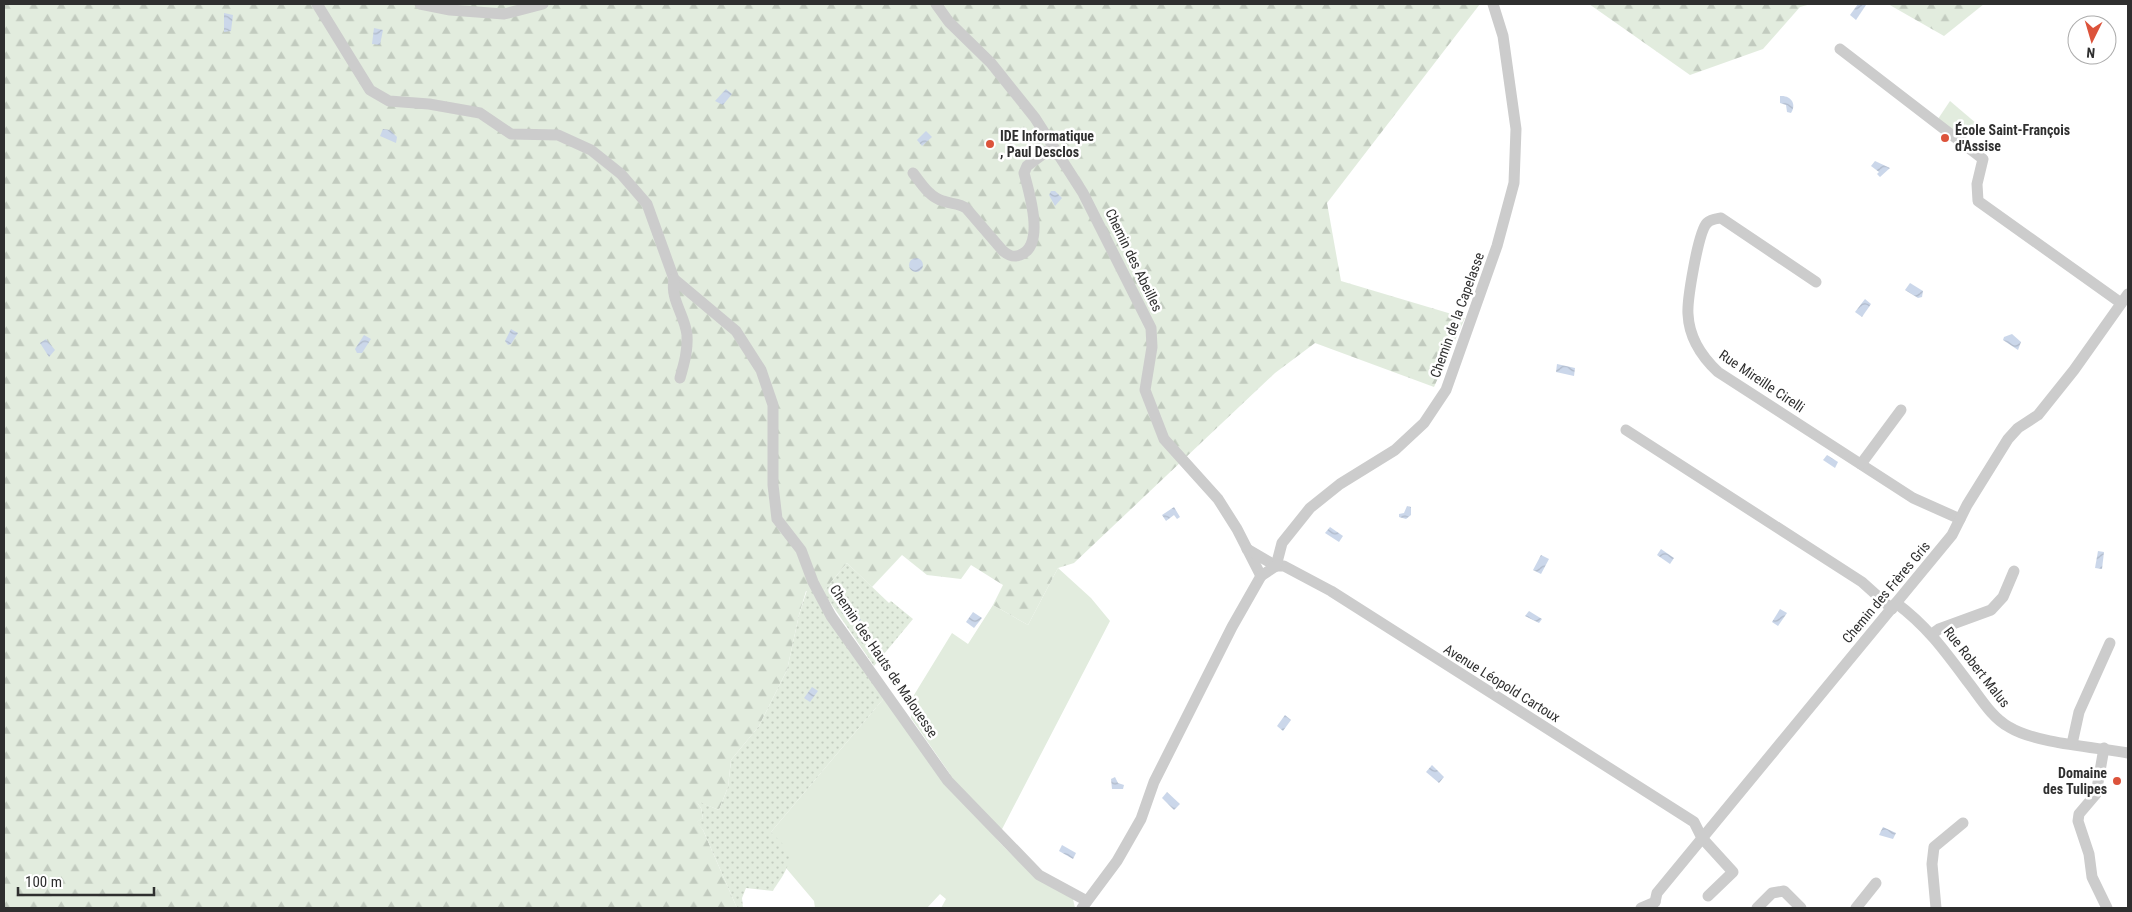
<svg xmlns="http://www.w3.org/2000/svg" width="2132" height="912" font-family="'Roboto Condensed',sans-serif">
<defs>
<pattern id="forest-firs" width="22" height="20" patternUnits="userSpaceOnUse" patternTransform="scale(1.25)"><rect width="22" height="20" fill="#e2ecde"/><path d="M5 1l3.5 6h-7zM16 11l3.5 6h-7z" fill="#c2cbbf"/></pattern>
<pattern id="garden-dots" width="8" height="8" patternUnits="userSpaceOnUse" patternTransform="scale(1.25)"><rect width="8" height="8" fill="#e2ecde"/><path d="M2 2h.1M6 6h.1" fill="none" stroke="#c2cbbf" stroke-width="1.8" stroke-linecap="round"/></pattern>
<pattern id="water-waves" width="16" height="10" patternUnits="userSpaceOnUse" patternTransform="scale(1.25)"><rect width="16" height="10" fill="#cbd7ea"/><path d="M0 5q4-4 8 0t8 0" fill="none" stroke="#afb9c9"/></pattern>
</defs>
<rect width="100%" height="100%" fill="#fff"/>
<g fill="#e2ecde">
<path d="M1950,101L1977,124L1964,140L1938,119Z"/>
<path d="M1058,568L1091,598L1110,621L1000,833L949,777L950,774L911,718V705L914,695L952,633L968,644L993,605L1028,625Z"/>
<path d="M885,697L994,836C1017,863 1044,880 1073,899L1075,908H941L946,899L940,894L927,908H815L814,901L786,868L789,857L771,832Z"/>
</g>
<g fill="url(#forest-firs)">
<path d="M4,4H1480L1327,203L1341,281L1465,318L1434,387L1315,343L1275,373L1074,563L1058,568L1028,625L993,605L1003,585L971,565L961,579L927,575L902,555L872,587L847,563L823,592L806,591L799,615L787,670L759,726L731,760L728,787L719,810L696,801L701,808L703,818L697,822L703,830L737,908H4Z"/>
<path d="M1589,4H1811L1800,7L1763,49L1690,75Z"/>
<path d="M1888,4H1984L1944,36Z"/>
</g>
<g fill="url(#garden-dots)">
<path d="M847,563L889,603L891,601L913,619L874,666L823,592Z"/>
<path d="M807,590L812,591L885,697L771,832C776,838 783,843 787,850C795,862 779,881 773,891L746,888L742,898L743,908H737L703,830L696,822L703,818L701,808L695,800L719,810L728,787L731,760L759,726L787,670L799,615Z"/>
</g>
<g fill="url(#water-waves)">
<path d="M1858,4L1866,5L1856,20L1850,15Z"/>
<path d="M224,13L233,15L231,31L224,32Z"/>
<path d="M374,28L383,30L380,45L372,44Z"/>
<path d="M726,89L732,94L723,105L715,101Z"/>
<path d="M1780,96C1791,95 1797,104 1791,113L1787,112L1786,105L1780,103Z"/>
<path d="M383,129L390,130L397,137L396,143L380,136Z"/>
<path d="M926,131L932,137L922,146L917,140Z"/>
<path d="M1875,161L1890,168L1880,177L1877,174L1879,172L1871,166Z"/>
<path d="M1051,191H1055L1062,198L1055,206L1049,195Z"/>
<circle cx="916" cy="265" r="7"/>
<path d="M1910,283L1923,291L1922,297L1918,298L1905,290Z"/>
<path d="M1865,299L1871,304L1862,317L1855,312Z"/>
<path d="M511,329L518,333L511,344L508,345L505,341Z"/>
<path d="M2012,334L2021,342L2018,350L2003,340L2004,337Z"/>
<path d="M364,335L371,339L362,353H357L355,349Z"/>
<path d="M46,339L55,350L49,357L40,343Z"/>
<path d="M1557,364L1575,368L1574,376L1556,372Z"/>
<path d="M1827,455L1838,462L1835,468L1823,460Z"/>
<path d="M1407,506L1411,507V515L1406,519L1399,517V514L1404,513Z"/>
<path d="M1174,507L1180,517L1177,519L1174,515L1166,521L1162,515Z"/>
<path d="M1330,527L1343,536L1339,542L1325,533Z"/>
<path d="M1661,549L1674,558L1670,564L1657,555Z"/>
<path d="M2098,551L2104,552L2102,569L2095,568Z"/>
<path d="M1541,555L1549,559L1541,574L1533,570Z"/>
<path d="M851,608L861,620L856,624L846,613Z"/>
<path d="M1780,609L1787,613L1778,626L1772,622Z"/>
<path d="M1529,611L1542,619L1539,623L1525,616Z"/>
<path d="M973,612L982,618L974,628L966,622Z"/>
<path d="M812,687L818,691L810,702L804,698Z"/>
<path d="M1285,715L1291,720L1283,731L1277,726Z"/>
<path d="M1432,765L1444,777L1439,783L1426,772Z"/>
<path d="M1115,777L1118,783L1124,785L1123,789H1112L1111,779Z"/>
<path d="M1167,792L1180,804L1174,810L1162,798Z"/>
<path d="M1883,827L1896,833L1893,839L1879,835Z"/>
<path d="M1062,845L1076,853L1073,859L1059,851Z"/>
</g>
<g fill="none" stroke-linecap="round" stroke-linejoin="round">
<g stroke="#ccc" stroke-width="11">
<path d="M317,4L370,90L389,101L429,104L480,113L511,134L558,135L591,150L621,174L647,204L674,279L736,331L761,370L773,405V485L777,519L801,550L813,582L831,616L948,781L1039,875L1087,901"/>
<path d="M420,4L450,10L504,14L543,4"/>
<path d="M936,4L949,22L991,63L1035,118L1083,193L1151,328L1152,347L1145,390L1164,439L1218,499L1237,529L1261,576"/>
<path d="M1840,49L1983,159L1977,184L1978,201L2121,303"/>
<path d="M913,173C921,183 929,197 943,201C951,204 959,203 966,208L1003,251C1008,255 1013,258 1020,255C1046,246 1029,192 1024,173L1027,166L1047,151L1058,155"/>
<path d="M674,279C670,300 685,315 687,335C688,350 684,364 680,378"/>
<path d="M1816,282L1721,218C1715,219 1711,219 1707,223C1698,232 1687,301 1688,314C1689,337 1702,357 1718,372L1913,498L1960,519"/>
<path d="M1626,430L1862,582L1892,609"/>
<path d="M1861,464L1901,410"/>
<path d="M1247,549L1276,566H1284L1331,591L1694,822L1702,838L1733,872L1708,896"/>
<path d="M1276,566L1282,543L1310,508L1340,484L1395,450L1424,423L1446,390L1497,246L1514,183L1516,129L1503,36L1493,4"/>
<path d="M1896,603C1927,626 1945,651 1968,682C1980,697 1991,717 2009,727C2037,744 2095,747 2128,753"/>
<path d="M1932,634L1939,629L1991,610L2003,597L2014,571"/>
<path d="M2072,744L2079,712L2110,643"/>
<path d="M2104,748L2096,794L2079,814L2078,821L2089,854L2092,877L2107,908"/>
<path d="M1655,902L1657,893L1952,535L1967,505L2008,439L2018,428L2038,415L2074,370L2128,294"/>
<path d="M1082,908L1117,861L1141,819L1154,782L1232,627L1261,576L1276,566"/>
<path d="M1641,908L1655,902"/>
<path d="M1757,908L1772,893L1784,891L1801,908"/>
<path d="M1856,908L1876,883"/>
<path d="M1936,908L1932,864L1934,847L1963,823"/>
</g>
</g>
<g fill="#dc533b" stroke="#fff" stroke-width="2">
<circle cx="1945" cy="138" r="5"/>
<circle cx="990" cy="144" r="5"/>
<circle cx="2117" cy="781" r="5"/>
</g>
<g text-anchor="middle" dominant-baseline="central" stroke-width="5" stroke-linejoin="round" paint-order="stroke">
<g font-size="14" font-weight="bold" fill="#2f2f2f" stroke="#fff" text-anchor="start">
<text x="1955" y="130">École Saint-François<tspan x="1955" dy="16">d'Assise</tspan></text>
<text x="1000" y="136">IDE Informatique<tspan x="1000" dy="16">, Paul Desclos</tspan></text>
<text x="2107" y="773" text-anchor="end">Domaine<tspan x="2107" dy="16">des Tulipes</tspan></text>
</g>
<g font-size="14" fill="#2f2f2f" stroke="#fff">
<text transform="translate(1134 260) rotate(64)">Chemin des Abeilles</text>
<text transform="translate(1457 315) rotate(-70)">Chemin de la Capelasse</text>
<text transform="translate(1762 381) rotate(34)">Rue Mireille Cirelli</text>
<text transform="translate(1886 592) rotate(-50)">Chemin des Frères Gris</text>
<text transform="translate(884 661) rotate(56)">Chemin des Hauts de Malouesse</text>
<text transform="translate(1977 667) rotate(52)">Rue Robert Malus</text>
<text transform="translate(1502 683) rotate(32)">Avenue Léopold Cartoux</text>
</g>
</g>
<rect width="2132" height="912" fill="none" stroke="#2f2f2f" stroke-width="10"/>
<g transform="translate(2092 40) rotate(185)"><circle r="24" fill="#ffffff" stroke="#acacac"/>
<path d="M0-4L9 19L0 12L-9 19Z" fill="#dc533b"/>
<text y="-8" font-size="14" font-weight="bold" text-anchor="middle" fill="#2f2f2f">N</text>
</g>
<path d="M18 887v8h136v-8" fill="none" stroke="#2f2f2f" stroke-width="2.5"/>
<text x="25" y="887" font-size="15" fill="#2f2f2f" stroke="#ffffff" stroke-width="4" paint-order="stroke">100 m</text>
</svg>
